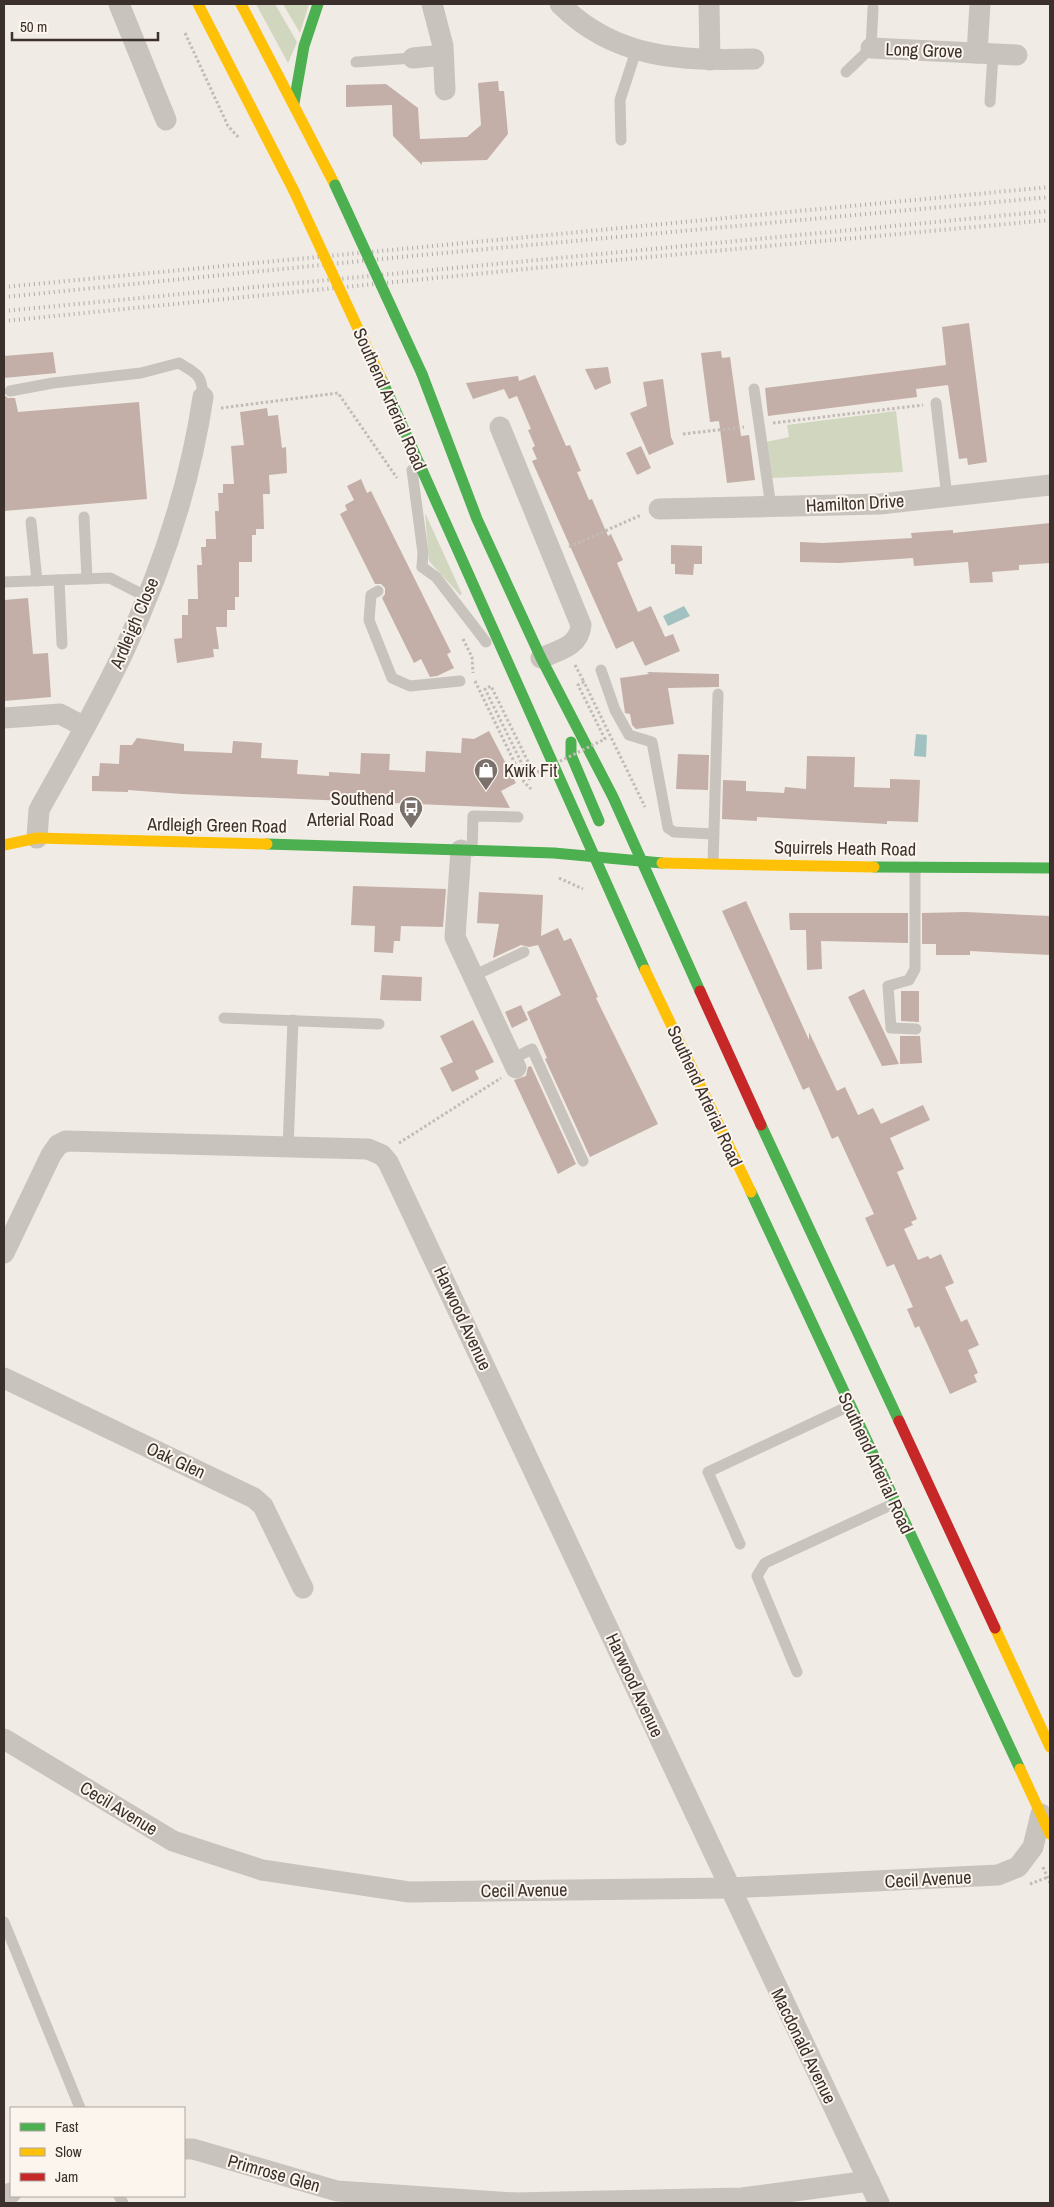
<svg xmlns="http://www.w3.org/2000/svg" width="1054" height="2207" font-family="'Archivo Narrow',sans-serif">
<rect width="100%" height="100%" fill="#f0ebe5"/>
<g fill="#d1d6bf">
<path d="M256,4H275L297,42L288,63Z"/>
<path d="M283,4H309L300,33Z"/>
<path d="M896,411L903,472L772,478L766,442L789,437L787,425Z"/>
<path d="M425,513L462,594L460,595L429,561Z"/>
</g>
<g fill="#a1c2c1">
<path d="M684,606L690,616L668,626L663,616Z"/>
<path d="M916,734L927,735L926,757L914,756Z"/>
</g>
<g fill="#c3afa7">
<path d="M498,81L499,91H504L508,134L487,160L422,162V165L393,136L392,105L346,107V85L386,84L418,108L420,139L467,137L481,125L478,83Z"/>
<path d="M969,323L987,462L968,465L967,458L959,459L948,385L916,389L917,397L768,416L765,388L946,365L942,327Z"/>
<path d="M721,351L722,358L730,357L741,436L749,435L755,480L727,483L719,421L710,422L701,353Z"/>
<path d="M53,352L56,373L4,378V356Z"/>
<path d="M608,367L611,383L595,390L585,369Z"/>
<path d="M535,375L566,446L570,445L581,471L577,472L589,500L592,499L608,536L611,534L623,560L617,563L638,612L651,606L665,637L673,634L680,651L645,666L633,641L616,649L532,461L537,459L532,448L535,446L528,430L531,429L517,396L509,399L504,389L473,399L466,383L518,376L519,381Z"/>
<path d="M663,379L671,437L674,444L649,455L630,413L647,406L643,382Z"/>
<path d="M4,395L8,398H15L18,412L139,402L147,499L4,511Z"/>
<path d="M267,408L268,416L278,415L282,448L286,447L287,473L269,475L270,494H263L264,529H256V535H252V562H239V597H235V610H227V627H216L219,649H213L214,657L177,663L174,639L182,638V615H188V599H198L197,565H202L201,547H206V539H216L215,511H219L218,493H223V484H234L231,446L244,445L240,412Z"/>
<path d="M641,446L651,468L637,475L626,453Z"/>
<path d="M361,479L367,493L371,491L451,652L447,654L454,668L437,676L430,677L421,659L414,663L382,598L385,594V588L381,584H375L340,514L347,510L345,505L354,500L347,486Z"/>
<path d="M1050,523V563L1019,565V570L992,572L993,582L970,583L968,562L914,566L913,558L839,563L800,562V542L823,543L912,538L911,533L953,530V533Z"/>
<path d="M671,545L702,546V564H694L693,575L675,574V564H671Z"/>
<path d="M28,598L33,654L48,653L51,697L4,701V600Z"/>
<path d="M647,672L719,674V687L668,688L674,724L636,729L632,725L630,714L625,713L620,678L649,674Z"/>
<path d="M489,731L516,783L501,791L510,808L182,794L128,790V792L92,791V776H99L100,763L119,764L120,745H132L137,738L184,744V751L232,753L233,741L262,743L261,758L298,760L297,774L329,776V772L360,774L361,753L390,754L389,770L425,772L426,751L461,753L462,738L474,739Z"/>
<path d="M678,754L709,755L708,790L676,789Z"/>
<path d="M807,756L855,757L854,787L890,788V779L920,780L918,822L887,821V824L757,817V821L722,819L723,780L746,781V791L784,793L785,787L806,789Z"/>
<path d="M353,886L446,889L443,927L401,926L400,941H394L393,953L374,952L375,926L351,925Z"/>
<path d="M479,892L543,895L541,936L558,928L564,941L571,938L598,997L596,998L658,1124L590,1157L545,1059L547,1058L527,1012L561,995L538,945L529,947L521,945L493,958L499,924L477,923Z"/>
<path d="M746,901L809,1040V1032L837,1091L845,1087L858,1115L873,1108L881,1124L923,1105L930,1120L890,1138L904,1169L897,1172L917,1219L911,1222L913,1225L904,1229L918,1260L928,1256L930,1259L941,1254L954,1283L945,1287L961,1322L967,1319L979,1345L968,1350L978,1373L974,1375L977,1382L950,1394L919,1326L915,1328L907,1309L913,1307L894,1264L887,1267L865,1218L874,1214L838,1136L832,1139L809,1087L803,1090L722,911Z"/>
<path d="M966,912L1050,916V955L970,951V955H936V944H922V913Z"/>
<path d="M789,913H908V943L821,941L822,969L807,970L806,930H790Z"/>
<path d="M382,975L422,977L421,1001L380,1000Z"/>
<path d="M864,989L899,1064L882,1066L848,997Z"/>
<path d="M901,991H919V1022L901,1021Z"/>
<path d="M521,1005L528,1020L512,1028L505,1012Z"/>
<path d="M473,1020L494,1062L475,1071L479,1079L452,1092L440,1068L453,1062L440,1036Z"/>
<path d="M900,1036H920L922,1063L900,1064Z"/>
<path d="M531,1066L576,1164L558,1174L514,1080L526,1076L528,1067Z"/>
</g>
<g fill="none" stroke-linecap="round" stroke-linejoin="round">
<g stroke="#c2bbb6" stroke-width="3" stroke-dasharray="2.5 2.5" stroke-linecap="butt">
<path d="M185,33L228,126L239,138"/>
<path d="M221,408L338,393L397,478"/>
<path d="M773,423L923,405"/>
<path d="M683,434L744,427"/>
<path d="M569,547L641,515"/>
<path d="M463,639L472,657L473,673"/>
<path d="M575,665L584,682"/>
<path d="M475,681L524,782L531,789"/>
<path d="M559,878L583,889"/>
<path d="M399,1143L501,1078"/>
<path d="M1043,1867L1050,1883"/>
<path d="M1030,1884L1048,1877"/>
</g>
<g stroke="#c9c3be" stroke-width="11">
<path d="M356,62L413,58"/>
<path d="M846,72L871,48L873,8"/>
<path d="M990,102L993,54"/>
<path d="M621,140L620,100L636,51"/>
<path d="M754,389L771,507"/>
<path d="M10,391L53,383L141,373L179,363C197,374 202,374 203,397"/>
<path d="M936,403L947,497"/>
<path d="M412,470L423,553L422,567"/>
<path d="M84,517L87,579"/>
<path d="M31,522L37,581"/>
<path d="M422,567L436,577L486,642"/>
<path d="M59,580L62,644"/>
<path d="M4,582L110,578L147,597"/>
<path d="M378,591L371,595L369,620L392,678L410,686L460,681"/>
<path d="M601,670L615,710L629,735L652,742L668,828L674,832L713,834"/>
<path d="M472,851L473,816L518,817"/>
<path d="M713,864L718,694"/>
<path d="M915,867V969L909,980L888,986L891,1028L916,1029"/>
<path d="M473,976L524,952"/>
<path d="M224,1018L379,1024"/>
<path d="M512,1059L532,1049L583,1161"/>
<path d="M288,1148L293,1020"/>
<path d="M740,1544L708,1472L849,1406"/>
<path d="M797,1672L757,1576L765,1563L895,1503"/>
<path d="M4,1922L80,2108"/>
<path d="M119,2196L123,2203"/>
</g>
<g stroke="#c9c3be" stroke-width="21">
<path d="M119,4L166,120"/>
<path d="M432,4L443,46L445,90"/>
<path d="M560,4C615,59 681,61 754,59"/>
<path d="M709,4L710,60"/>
<path d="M871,48L1017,55"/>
<path d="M977,53L980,4"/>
<path d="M413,58L443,55"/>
<path d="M500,427L581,625C579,647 559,650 541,658"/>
<path d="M659,509L880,504L1050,485"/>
<path d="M4,718L60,714L85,727"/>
<path d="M37,838L39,810C68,758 98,706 123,653C161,572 190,485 203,397"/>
<path d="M461,850L455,937L516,1068"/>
<path d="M4,1253L51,1155L58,1145L66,1141L368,1149L382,1155L388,1162L879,2203"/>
<path d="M4,1378L254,1498L263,1506L303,1588"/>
<path d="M4,1739L173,1841L262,1870L409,1892L730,1888L998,1875L1018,1867L1033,1847L1041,1814"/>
<path d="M184,2149H193L337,2191L514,2203"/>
<path d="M4,2196L11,2193"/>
<path d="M514,2203L742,2198L869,2181"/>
</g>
<g stroke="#4caf50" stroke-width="11">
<path d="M294,103L304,46L318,4"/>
<path d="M422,374L477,519L541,658L613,797L700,991"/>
<path d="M381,378L645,970"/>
<path d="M571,742V755L599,821"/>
<path d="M267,844L554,853L662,863"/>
<path d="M874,867L1050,868"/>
<path d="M761,1125L899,1421"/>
<path d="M751,1192L1020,1769"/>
</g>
<g stroke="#ffc107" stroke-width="11">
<path d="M198,4L294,191"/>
<path d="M241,4L335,185"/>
<path d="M4,845L37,838L267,844"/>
<path d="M662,863L874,867"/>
<path d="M645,970L751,1192"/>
<path d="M995,1628L1050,1747"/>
<path d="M1020,1769L1050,1834"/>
</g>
<g stroke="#c62828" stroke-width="11">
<path d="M700,991L761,1125"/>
<path d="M899,1421L995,1628"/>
</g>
<g stroke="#b1aca8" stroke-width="4" stroke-dasharray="1 4" stroke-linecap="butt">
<path d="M4,287L1050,187"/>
<path d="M4,297L411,256L1050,197"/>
<path d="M4,311L1050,211"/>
<path d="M4,321L606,261L1050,220"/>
</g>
<path stroke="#c2bbb6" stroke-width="3" stroke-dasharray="2.5 2.5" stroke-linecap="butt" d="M530,780L485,689L491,686L534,774L605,739L578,685L584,682L645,807"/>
<path stroke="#4caf50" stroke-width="11" d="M335,185L422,374"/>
<path stroke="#ffc107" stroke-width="11" d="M294,191L381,378"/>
</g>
<defs>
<g id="shop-pin" transform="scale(1.25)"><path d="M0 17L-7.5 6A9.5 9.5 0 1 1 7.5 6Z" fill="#7a716c" stroke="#fbf5ee"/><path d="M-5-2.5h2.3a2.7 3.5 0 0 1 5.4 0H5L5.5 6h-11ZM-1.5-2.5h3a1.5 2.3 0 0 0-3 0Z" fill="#fff"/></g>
<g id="bus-pin" transform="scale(1.25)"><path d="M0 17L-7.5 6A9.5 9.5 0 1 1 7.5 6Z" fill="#7a716c" stroke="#fbf5ee"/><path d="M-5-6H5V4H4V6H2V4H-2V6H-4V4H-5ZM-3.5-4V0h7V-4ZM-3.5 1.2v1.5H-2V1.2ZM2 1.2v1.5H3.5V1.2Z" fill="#fff"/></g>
</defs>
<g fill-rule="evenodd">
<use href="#shop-pin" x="486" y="770"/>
<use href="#bus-pin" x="411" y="808"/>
</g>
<g text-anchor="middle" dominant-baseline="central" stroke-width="4" stroke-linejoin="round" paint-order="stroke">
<g font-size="18" fill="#3b302b" stroke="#fbf5ee">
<text transform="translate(924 50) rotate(2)">Long Grove</text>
<text transform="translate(390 399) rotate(66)">Southend Arterial Road</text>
<text transform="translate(855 503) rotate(-3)">Hamilton Drive</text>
<text transform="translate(134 623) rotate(-67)">Ardleigh Close</text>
<text transform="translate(217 825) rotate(1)">Ardleigh Green Road</text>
<text transform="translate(845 848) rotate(1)">Squirrels Heath Road</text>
<text transform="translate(705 1096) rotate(65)">Southend Arterial Road</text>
<text transform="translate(463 1318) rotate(65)">Harwood Avenue</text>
<text transform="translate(176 1460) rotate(25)">Oak Glen</text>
<text transform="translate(876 1463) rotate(65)">Southend Arterial Road</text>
<text transform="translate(635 1685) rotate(65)">Harwood Avenue</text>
<text transform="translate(119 1808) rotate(31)">Cecil Avenue</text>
<text transform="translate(928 1879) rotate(-3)">Cecil Avenue</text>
<text transform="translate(524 1890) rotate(-1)">Cecil Avenue</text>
<text transform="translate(804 2046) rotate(64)">Macdonald Avenue</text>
<text transform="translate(274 2173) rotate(16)">Primrose Glen</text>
</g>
<g font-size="18" fill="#3b302b" stroke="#fbf5ee" text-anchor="start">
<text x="504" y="770">Kwik Fit</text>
<text x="394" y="798" text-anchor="end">Southend<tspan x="394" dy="21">Arterial Road</tspan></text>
</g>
</g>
<rect width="1054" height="2207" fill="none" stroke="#3b302b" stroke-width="10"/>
<rect x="10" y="2107" width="175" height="90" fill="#fbf5ee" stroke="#aea6a0"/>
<rect x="20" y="2123" width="25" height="8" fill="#4caf50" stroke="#aea6a0"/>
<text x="55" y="2132" font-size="15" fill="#3b302b">Fast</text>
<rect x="20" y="2148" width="25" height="8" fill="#ffc107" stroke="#aea6a0"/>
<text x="55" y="2157" font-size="15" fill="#3b302b">Slow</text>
<rect x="20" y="2173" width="25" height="8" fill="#c62828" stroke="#aea6a0"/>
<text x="55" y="2182" font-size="15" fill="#3b302b">Jam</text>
<path d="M12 32v8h146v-8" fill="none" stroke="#3b302b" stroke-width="2.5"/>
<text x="20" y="32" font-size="15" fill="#3b302b" stroke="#fbf5ee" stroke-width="4" paint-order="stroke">50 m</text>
</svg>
